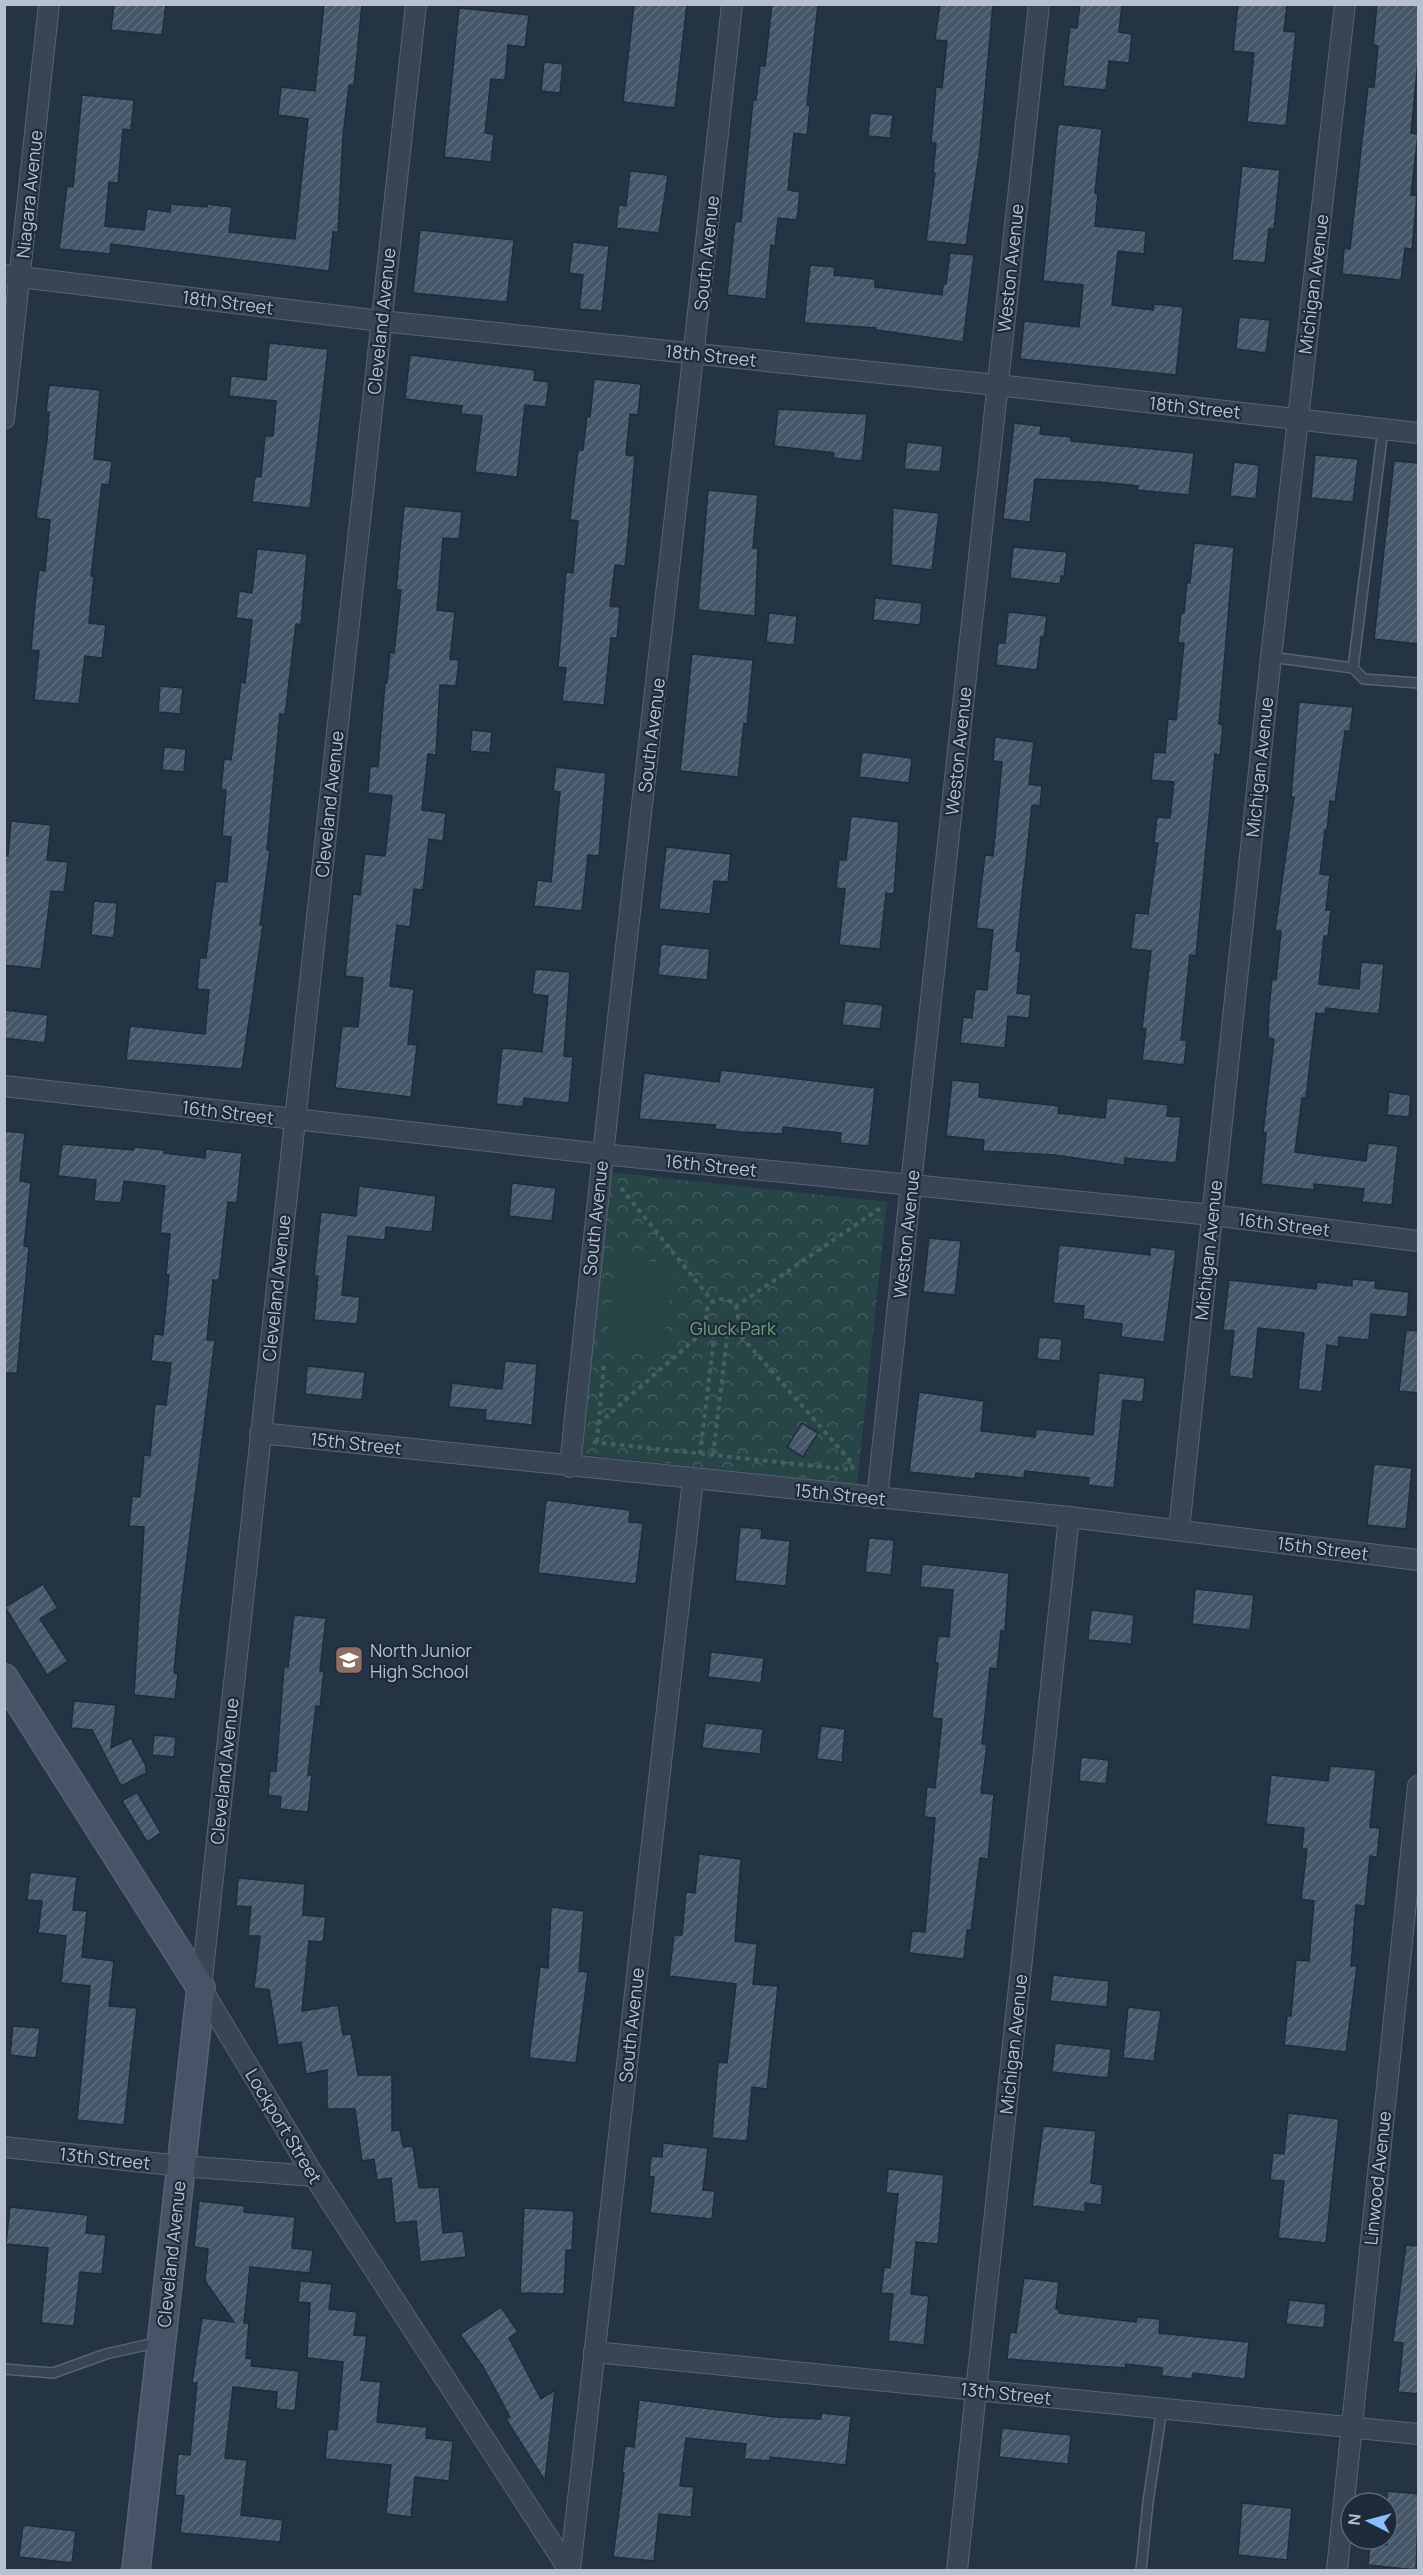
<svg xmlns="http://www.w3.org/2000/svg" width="1423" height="2575" font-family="Manrope,sans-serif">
<defs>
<pattern id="forest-crowns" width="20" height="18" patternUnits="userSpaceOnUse" patternTransform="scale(1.5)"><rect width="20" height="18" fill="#274446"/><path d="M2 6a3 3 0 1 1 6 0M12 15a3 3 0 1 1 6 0" fill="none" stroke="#445d60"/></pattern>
<pattern id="building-hatch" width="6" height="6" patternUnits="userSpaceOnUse" patternTransform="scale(1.5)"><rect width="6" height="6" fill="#465669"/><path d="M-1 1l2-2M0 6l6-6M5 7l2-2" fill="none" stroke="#5e6c7d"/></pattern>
</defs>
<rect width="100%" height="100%" fill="#243445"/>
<path fill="url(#forest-crowns)" d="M610,1172L887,1202L857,1484L579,1454Z"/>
<path fill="#274446" d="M616,1258L673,1264L663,1356L606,1351Z"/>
<g fill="url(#building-hatch)" stroke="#202c3c" stroke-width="1.5">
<path d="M114,4H166L162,35L111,30Z"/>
<path d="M324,4H362L354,85H349L343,136L338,232H333L329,271L111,244L110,254L59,249L67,186L73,187L82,95L134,100L131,130L123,129L118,183L109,182L105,226L144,230L147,209L170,212L171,204L207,207V204L232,207L229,232L295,239L308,119L278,115L281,87L315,91Z"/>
<path d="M634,4H687L675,108L623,102Z"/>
<path d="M772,4H818L807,105L810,106L807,135L794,133L788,190L800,192L797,220L778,218L775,246L771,245L766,299L727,295L735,221L741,222L753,100H756L760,66H765Z"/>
<path d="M940,4H993L980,148L966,245L926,241L935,173H933L936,143H931L936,87L942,88L947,41L935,40Z"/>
<path d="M1080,4H1122L1119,32L1132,34L1129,63L1109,61L1106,90L1063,86L1070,27L1077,28Z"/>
<path d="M1238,4H1287L1284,31L1296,32L1286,126L1247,122L1254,53L1233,51Z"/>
<path d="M1377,4H1419V50L1411,133L1418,134L1411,195L1417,196L1412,249L1405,248L1401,280L1342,274L1344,248L1350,249L1368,87H1374L1378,46L1373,45Z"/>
<path d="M459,8L529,15L525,47L508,45L505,80L491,79L485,133L494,134L491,162L444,157Z"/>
<path d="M544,62L563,64L560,93L541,91Z"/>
<path d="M870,113L893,115L890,138L868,136Z"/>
<path d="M1058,124L1102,129L1095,193L1098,194L1095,226L1146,231L1144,254L1118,251L1112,305L1153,310L1154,304L1183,307L1176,375L1020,359L1024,321L1079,327L1083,285L1043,281Z"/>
<path d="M1242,166L1280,170L1274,229H1269L1265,263L1232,260Z"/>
<path d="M630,171L668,175L659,233L616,228L619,205L626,206Z"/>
<path d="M420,230L514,240L507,302L413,293Z"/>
<path d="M573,242L609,246L602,311L579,309L583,275L569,273Z"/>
<path d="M950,253L974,255L963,342L876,330V328L804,323L810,265L835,267L834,275L875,279V287L942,295L943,284H946Z"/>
<path d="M1239,317L1270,320L1266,353L1236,349Z"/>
<path d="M269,343L328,349L310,508L252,502L255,476L261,477L265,436H273L276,401L229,396L231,376L266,380Z"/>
<path d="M410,355L535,370L534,380L549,382L546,407L525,405L517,477L475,472L482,416L461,414L462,406L405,399Z"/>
<path d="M594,379L641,384L638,415L630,414L626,455L635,456L628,539L625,566L615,565L610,606L620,607L617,638H611L604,705L562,701L566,668L558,667L566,572L573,573L578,521L570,520L573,491L578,450H583L587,416L590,417Z"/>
<path d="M49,385L100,390L94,459L112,461L109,485L102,484L91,576H94L89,623L106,625L102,658L85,656L79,704L34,700L39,651L31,650L35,603L39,570L45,571L50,520L36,518L47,440L49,412H46Z"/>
<path d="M778,409L867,414L862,461L833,458L834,453L774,446Z"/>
<path d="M1014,423L1041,426L1040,434L1071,437V441L1194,453L1189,495L1137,490L1138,486L1099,482L1035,479L1030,522L1003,519Z"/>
<path d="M907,442L943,446L940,472L904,469Z"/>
<path d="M1315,455L1358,459L1353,502L1311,498Z"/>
<path d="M1394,461L1419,463V644L1374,639Z"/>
<path d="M1234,462L1259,465L1256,499L1230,496Z"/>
<path d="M708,490L758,495L753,548L758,549L755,616L698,610Z"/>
<path d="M404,506L462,512L459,539L443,538L437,610L455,612L450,659L459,660L456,686L440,685L436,755L428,754L422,810L446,813L443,841L429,839L423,890L414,889L410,927L397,925L390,986L414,989L408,1044L417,1045L411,1097L335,1088L342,1026L358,1027L363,978L345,976L353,894L360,895L365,854L385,856L392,796L368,793L370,766L378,767L385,683H387L390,652L394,653L401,590H396Z"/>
<path d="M893,508L939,513L932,570L891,565Z"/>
<path d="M1194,543L1234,547L1219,724L1223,725L1220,755L1215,754L1196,956L1190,955L1181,1040H1187L1184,1065L1142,1060L1146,1029H1142L1151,951L1131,949L1135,913L1148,914L1158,843H1154L1157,817L1170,818L1174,782L1151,780L1154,752L1165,753L1168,719L1176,720L1184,643H1178L1181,613H1184L1187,582L1190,583Z"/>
<path d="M1013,547L1067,552L1064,576H1061L1060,584L1010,578Z"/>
<path d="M257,549L307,554L301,625L296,624L285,715L280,714L267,850H270L260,925H263L242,1069L126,1060L130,1026L205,1034L209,990L197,989L200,958H206L216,881L227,882L231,837L222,836L226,790H221L224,759L231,760L241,682L245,683L252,620L236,618L239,591L252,593Z"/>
<path d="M875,598L922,603L920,625L873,620Z"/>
<path d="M1008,612L1047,616L1044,637H1041L1037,670L996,665L998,643H1005Z"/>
<path d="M769,613L797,616L794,645L766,642Z"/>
<path d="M692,654L753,660L747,724L744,723L738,777L680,771Z"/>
<path d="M160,686L183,688L180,714L158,712Z"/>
<path d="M1299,702L1353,707L1350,731H1345L1335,802L1330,801L1327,831L1325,830L1320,874L1330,875L1326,910H1331L1328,936H1324L1319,984L1359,989L1361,962L1384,964L1379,1014L1326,1008L1325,1014L1316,1013L1306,1098H1302L1295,1152L1366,1161L1368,1143L1398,1146L1392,1205L1362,1202L1364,1189L1314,1184V1190L1261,1184L1266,1133H1263L1274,1039L1268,1038L1269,1008L1272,979L1276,980L1281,931H1275L1294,797H1291Z"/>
<path d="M472,730L492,732L490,753L470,751Z"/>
<path d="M995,737L1034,742L1029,784L1042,786L1040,806L1032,805L1016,951L1021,952L1017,993L1031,995L1029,1018L1008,1016L1005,1048L960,1043L963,1017L972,1018L975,989L987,990L993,930L976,928L985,855L993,856L1002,762L993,761Z"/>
<path d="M164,747L186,749L184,772L162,770Z"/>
<path d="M862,752L912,758L909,783L859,777Z"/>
<path d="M556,767L606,773L599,856L588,855L582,911L534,906L537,880L551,882L560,792L553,791Z"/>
<path d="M851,816L899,822L894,894L886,893L880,949L839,945L845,889L836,888L839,860H846Z"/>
<path d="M11,821L51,825L47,860L68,862L64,892L51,891L41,969L4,965V855L8,856Z"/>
<path d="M666,847L731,854L728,882L714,881L710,914L659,909Z"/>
<path d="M94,901L117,903L114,938L91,935Z"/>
<path d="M661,944L710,949L707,980L658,975Z"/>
<path d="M535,969L570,972L564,1056L573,1057L569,1103L524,1098L523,1107L496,1104L502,1048L542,1052L548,996L532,994Z"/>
<path d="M845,1001L883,1005L880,1029L842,1025Z"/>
<path d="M4,1010L48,1015L45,1043L4,1038Z"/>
<path d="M721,1070L875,1088L869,1146L840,1143L841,1133L783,1127V1134L741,1132L715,1129V1125L639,1119L644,1073L719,1082Z"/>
<path d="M952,1080L980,1083L979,1097L1059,1106L1058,1113L1105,1118L1107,1098L1168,1105L1167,1116L1181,1117L1176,1163L1125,1158L1124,1165L1054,1155L983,1151L984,1140L946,1136Z"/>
<path d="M1389,1092L1411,1095L1409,1117L1387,1115Z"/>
<path d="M4,1131L25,1133L20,1181L31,1183L24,1246L29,1247L17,1373H4Z"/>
<path d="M62,1144L133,1150L134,1147L164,1150V1153L205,1158L206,1149L242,1153L237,1203L228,1202L219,1280H213L207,1340H215L179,1620L174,1673L178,1674L175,1699L134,1695L144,1527L129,1526L132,1496L140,1497L144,1455L150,1456L155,1404L166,1405L171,1363L151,1361L154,1334L163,1335L169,1275H166L170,1234L160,1233L165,1186L124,1181L121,1203L94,1201L96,1180L58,1176Z"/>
<path d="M512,1183L556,1188L552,1221L509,1216Z"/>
<path d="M359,1186L436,1196L432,1232L386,1227L385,1240L348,1236L342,1295L360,1297L357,1324L314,1320L318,1276H314L321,1212L356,1216Z"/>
<path d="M929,1238L961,1241L955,1295L923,1292Z"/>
<path d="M1059,1245L1150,1255V1247L1176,1250L1164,1342L1121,1337L1122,1324L1083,1319L1084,1306L1053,1303Z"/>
<path d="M1352,1279L1376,1281L1375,1288L1409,1292L1407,1317L1371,1314L1369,1340L1339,1337L1338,1347L1327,1345L1322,1392L1298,1389L1304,1333L1258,1328L1253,1379L1229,1376L1234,1331L1223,1330L1229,1280L1316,1289L1317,1282L1352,1286Z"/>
<path d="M1406,1330L1419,1331V1393L1399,1391Z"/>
<path d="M1039,1337L1062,1339L1060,1361L1037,1359Z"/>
<path d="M505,1361L537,1364L532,1425L485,1420L486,1410L449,1407L452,1383L502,1389Z"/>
<path d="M307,1366L365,1372L362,1400L305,1394Z"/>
<path d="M1099,1373L1145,1378L1143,1402L1123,1400L1114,1488L1088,1485L1089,1478L1025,1471L1024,1478L976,1473L975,1479L909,1472L919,1392L984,1401L981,1431L1035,1437L1036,1429L1093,1435Z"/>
<path d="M802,1423L818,1433L803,1457L787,1447Z"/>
<path d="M1374,1464L1412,1468L1406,1529L1367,1525Z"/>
<path d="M546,1500L630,1510L629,1522L643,1523L636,1584L538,1573Z"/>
<path d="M740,1527L762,1529L761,1538L790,1541L786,1586L735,1581Z"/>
<path d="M869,1538L894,1540L891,1575L865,1572Z"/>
<path d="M922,1564L1009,1573L1005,1631H1001L997,1669L990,1668L982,1744H987L981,1793L994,1794L988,1859L980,1858L971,1930H967L964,1959L909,1953L912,1931L925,1932L935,1818L924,1817L927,1787L935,1788L942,1719L932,1718L938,1663H935L938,1636L949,1637L953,1590L920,1587Z"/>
<path d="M43,1584L58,1608L40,1619L68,1661L47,1675L5,1607Z"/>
<path d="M1195,1589L1254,1595L1250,1630L1192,1624Z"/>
<path d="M1091,1610L1134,1615L1131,1644L1088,1640Z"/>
<path d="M294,1615L326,1618L320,1671H324L320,1707L316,1706L308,1775H312L308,1812L280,1809L281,1797L268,1795L270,1771H276L284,1667H288Z"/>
<path d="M711,1652L764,1658L761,1683L708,1677Z"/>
<path d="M74,1701L116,1705L111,1748L131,1738L146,1766V1773L121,1786L92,1730L71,1728Z"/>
<path d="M705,1723L763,1729L760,1754L702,1748Z"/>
<path d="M821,1726L845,1729L842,1762L817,1759Z"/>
<path d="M154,1735L176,1737L174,1757L152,1755Z"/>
<path d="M1081,1757L1109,1760L1106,1784L1079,1781Z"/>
<path d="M1330,1766L1376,1770L1370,1827L1380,1828L1377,1857L1370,1856L1365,1906L1356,1905L1351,1966H1357L1346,2052L1284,2045L1287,2016H1291L1296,1960L1309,1961L1314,1901L1301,1899L1307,1849H1302L1304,1828L1266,1824L1271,1775L1328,1781Z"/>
<path d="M137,1792L161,1833L147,1842L122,1801Z"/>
<path d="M699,1854L741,1859L735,1941L757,1944L753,1984L778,1986L767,2089L752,2087L747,2141L712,2138L718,2062L727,2063L736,1984L669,1976L674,1935H682L686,1892L695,1893Z"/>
<path d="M30,1872L77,1877L73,1910L87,1911L82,1957L114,1961L109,2006L137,2008L124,2125L77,2120L90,1986L61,1983L66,1936L38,1933L42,1901L27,1900Z"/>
<path d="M238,1878L305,1884L303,1915L326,1917L323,1942L309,1941L302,2011L338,2005L343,2035L351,2034L358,2075H392V2131L400,2130L403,2147L413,2146L419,2188L439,2187L443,2233L463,2231L466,2257L420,2262L416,2221L395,2223L391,2178L377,2180L374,2159L362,2161L355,2109H327V2070L306,2074L301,2042L278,2045L269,1990L254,1988L260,1936H248L251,1907L236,1906Z"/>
<path d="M551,1907L584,1911L579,1971L588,1972L576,2063L529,2058L540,1967L548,1968Z"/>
<path d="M1053,1975L1109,1981L1107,2007L1050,2001Z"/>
<path d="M1128,2007L1161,2011L1154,2061L1123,2058Z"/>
<path d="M13,2026L40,2028L36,2058L10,2055Z"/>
<path d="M1055,2043L1111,2049L1108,2078L1052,2072Z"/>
<path d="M1288,2113L1339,2119L1326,2243L1278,2238L1284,2181L1270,2180L1273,2153L1284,2154Z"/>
<path d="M1043,2126L1096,2131L1091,2183L1103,2185L1101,2205L1085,2203V2212L1032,2206Z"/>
<path d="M663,2143L708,2148L703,2190L715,2191L712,2219L650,2213L654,2177L649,2176L651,2156L662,2157Z"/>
<path d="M888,2169L944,2175L938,2244L916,2242L911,2294L929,2296L924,2345L888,2341L893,2294L881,2293L884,2267L890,2268L898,2194L886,2193Z"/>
<path d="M199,2201L245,2206L244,2212L295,2217L292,2248L313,2250L310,2273L250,2267L244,2323H249L246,2358L252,2359L251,2366L299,2371L295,2411L276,2409L277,2392L233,2387L225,2458L247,2460L241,2515L283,2520L280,2542L180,2533L184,2496L175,2495L178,2454L190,2455L197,2383H192L202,2318L234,2322L205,2281L208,2249L194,2247Z"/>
<path d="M10,2207L88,2215L86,2233L106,2235L102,2274L80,2272L74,2326L41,2323L48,2248L6,2244Z"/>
<path d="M524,2208L574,2211L572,2250H566L564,2294L520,2293Z"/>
<path d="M1406,2245L1419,2246V2394L1398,2392L1403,2343L1393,2342Z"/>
<path d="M1024,2278L1059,2282L1056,2309H1059V2313L1136,2322L1137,2317L1160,2319L1159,2333L1249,2342L1245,2379L1193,2373L1192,2379L1162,2376V2368L1126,2364L1125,2368L1095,2366L1007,2359L1010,2332L1016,2333Z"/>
<path d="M300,2281L332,2284L329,2309L357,2312L354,2335L367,2336L361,2380L381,2382L377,2422L427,2427L426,2438L453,2441L449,2481L415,2477L411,2517L386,2514L391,2465L325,2459L328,2429L337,2430L343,2362L307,2358L310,2303L298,2302Z"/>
<path d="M1289,2300L1326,2304L1324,2328L1286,2324Z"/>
<path d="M501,2307L518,2332L509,2338L541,2399L555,2390L545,2481L506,2419L510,2417L483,2367L460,2334Z"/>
<path d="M639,2400L777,2417L821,2419V2413L851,2416L846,2465L770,2457V2461L744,2459L746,2444L686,2438L680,2486L694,2487L691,2517L659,2514L654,2561L613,2557L624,2473H622L625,2446L634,2447Z"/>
<path d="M1002,2428L1071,2435L1068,2464L999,2457Z"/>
<path d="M1387,2491L1419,2494L1416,2570L1368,2565L1370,2543L1387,2545Z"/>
<path d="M1242,2503L1292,2508L1287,2560L1238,2555Z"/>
<path d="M23,2525L76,2531L72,2563L19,2557Z"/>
</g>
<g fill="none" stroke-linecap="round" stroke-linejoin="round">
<g stroke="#586372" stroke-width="12">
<g id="lane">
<path d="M1383,429L1353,668L1364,679L1418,683"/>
<path d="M1271,657L1353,668"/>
<path d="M4,2369L53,2373L106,2354L159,2342"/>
<path d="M1141,2570L1148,2502L1162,2408"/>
</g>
</g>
<g stroke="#586372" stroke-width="22">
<g id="street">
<path d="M416,4L201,1988L314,2176L569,2570"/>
<path d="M4,275L381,321L997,385L1418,433"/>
<path d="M4,419L49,4"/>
<path d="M4,1086L602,1154L1212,1215L1418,1241"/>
<path d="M260,1433L1069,1517L1418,1560"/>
<path d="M570,1467C619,979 680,492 732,4"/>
<path d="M877,1498L1039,4"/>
<path d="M1179,1530L1271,657L1345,4"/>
<path d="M4,2147L181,2166L314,2176"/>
<path d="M594,2352L1418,2434"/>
<path d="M570,2570L693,1479"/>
<path d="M957,2570L1069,1517"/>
<path d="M1337,2570L1418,1786"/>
</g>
</g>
<g stroke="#586372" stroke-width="30">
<path id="secondary" d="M4,1678L201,1988L136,2570"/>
</g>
<g stroke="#456062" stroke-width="4" stroke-dasharray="4.5 4.5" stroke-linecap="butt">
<path d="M621,1188L713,1302"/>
<circle cx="722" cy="1315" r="16"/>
<path d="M735,1307L882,1207"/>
<path d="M598,1424L710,1326"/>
<path d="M593,1442L852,1470L853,1464L733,1327"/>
<path d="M597,1442L604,1363"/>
<path d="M700,1454L715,1329"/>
<path d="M713,1455L728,1330"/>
</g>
<use href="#lane" stroke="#394554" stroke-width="9"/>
<use href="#street" stroke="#394554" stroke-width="20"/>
<use href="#secondary" stroke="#475468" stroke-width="27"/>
</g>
<defs>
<g id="school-square" transform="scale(1.5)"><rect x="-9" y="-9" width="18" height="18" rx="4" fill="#8d6e63" stroke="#1e2a3a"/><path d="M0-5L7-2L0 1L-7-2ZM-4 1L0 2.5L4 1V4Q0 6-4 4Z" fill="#fff"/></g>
</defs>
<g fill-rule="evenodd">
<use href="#school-square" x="349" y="1660"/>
</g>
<g text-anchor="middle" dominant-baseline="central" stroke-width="4.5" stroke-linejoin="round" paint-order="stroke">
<g font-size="18" fill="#b7c0ce" stroke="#1e2a3a">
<text transform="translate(29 194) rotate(-84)">Niagara Avenue</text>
<text transform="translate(706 253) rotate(-84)">South Avenue</text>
<text transform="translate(1010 268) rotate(-84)">Weston Avenue</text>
<text transform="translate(1313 284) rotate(-83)">Michigan Avenue</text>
<text transform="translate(228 302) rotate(7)">18th Street</text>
<text transform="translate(381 321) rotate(-84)">Cleveland Avenue</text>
<text transform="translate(711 355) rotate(6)">18th Street</text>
<text transform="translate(1195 407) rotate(6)">18th Street</text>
<text transform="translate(651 735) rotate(-83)">South Avenue</text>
<text transform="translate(958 751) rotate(-84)">Weston Avenue</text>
<text transform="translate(1259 767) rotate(-84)">Michigan Avenue</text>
<text transform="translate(329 804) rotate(-84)">Cleveland Avenue</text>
<text transform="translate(228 1112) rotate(7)">16th Street</text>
<text transform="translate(711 1165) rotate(6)">16th Street</text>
<text transform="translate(595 1218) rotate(-84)">South Avenue</text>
<text transform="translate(1284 1224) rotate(7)">16th Street</text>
<text transform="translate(906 1234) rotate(-84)">Weston Avenue</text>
<text transform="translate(1208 1250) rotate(-84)">Michigan Avenue</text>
<text transform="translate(276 1288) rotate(-84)">Cleveland Avenue</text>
<text transform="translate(356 1443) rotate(6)">15th Street</text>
<text transform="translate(840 1494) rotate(6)">15th Street</text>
<text transform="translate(1323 1548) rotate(7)">15th Street</text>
<text transform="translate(224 1771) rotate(-84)">Cleveland Avenue</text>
<text transform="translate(631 2025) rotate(-84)">South Avenue</text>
<text transform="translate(1013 2044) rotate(-84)">Michigan Avenue</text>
<text transform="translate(284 2126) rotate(59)">Lockport Street</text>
<text transform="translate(105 2158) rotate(6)">13th Street</text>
<text transform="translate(1377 2178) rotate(-84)">Linwood Avenue</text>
<text transform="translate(171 2254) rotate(-84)">Cleveland Avenue</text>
<text transform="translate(1006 2393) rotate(6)">13th Street</text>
</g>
<g font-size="18" fill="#6ca175" stroke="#1e2a3a">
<text x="733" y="1328">Gluck Park</text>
</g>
<g font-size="18" fill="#b7c0ce" stroke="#1e2a3a" text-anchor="start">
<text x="370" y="1650">North Junior<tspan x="370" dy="21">High School</tspan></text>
</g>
</g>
<rect width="1423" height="2575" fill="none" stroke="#b7c0ce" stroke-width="12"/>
<g transform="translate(1369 2521) rotate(276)"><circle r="28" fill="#1e2a3a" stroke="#5b6675" stroke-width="1.5"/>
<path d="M0-4.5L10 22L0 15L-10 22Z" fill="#8abcff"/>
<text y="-9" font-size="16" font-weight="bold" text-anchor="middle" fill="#b7c0ce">N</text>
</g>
</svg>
